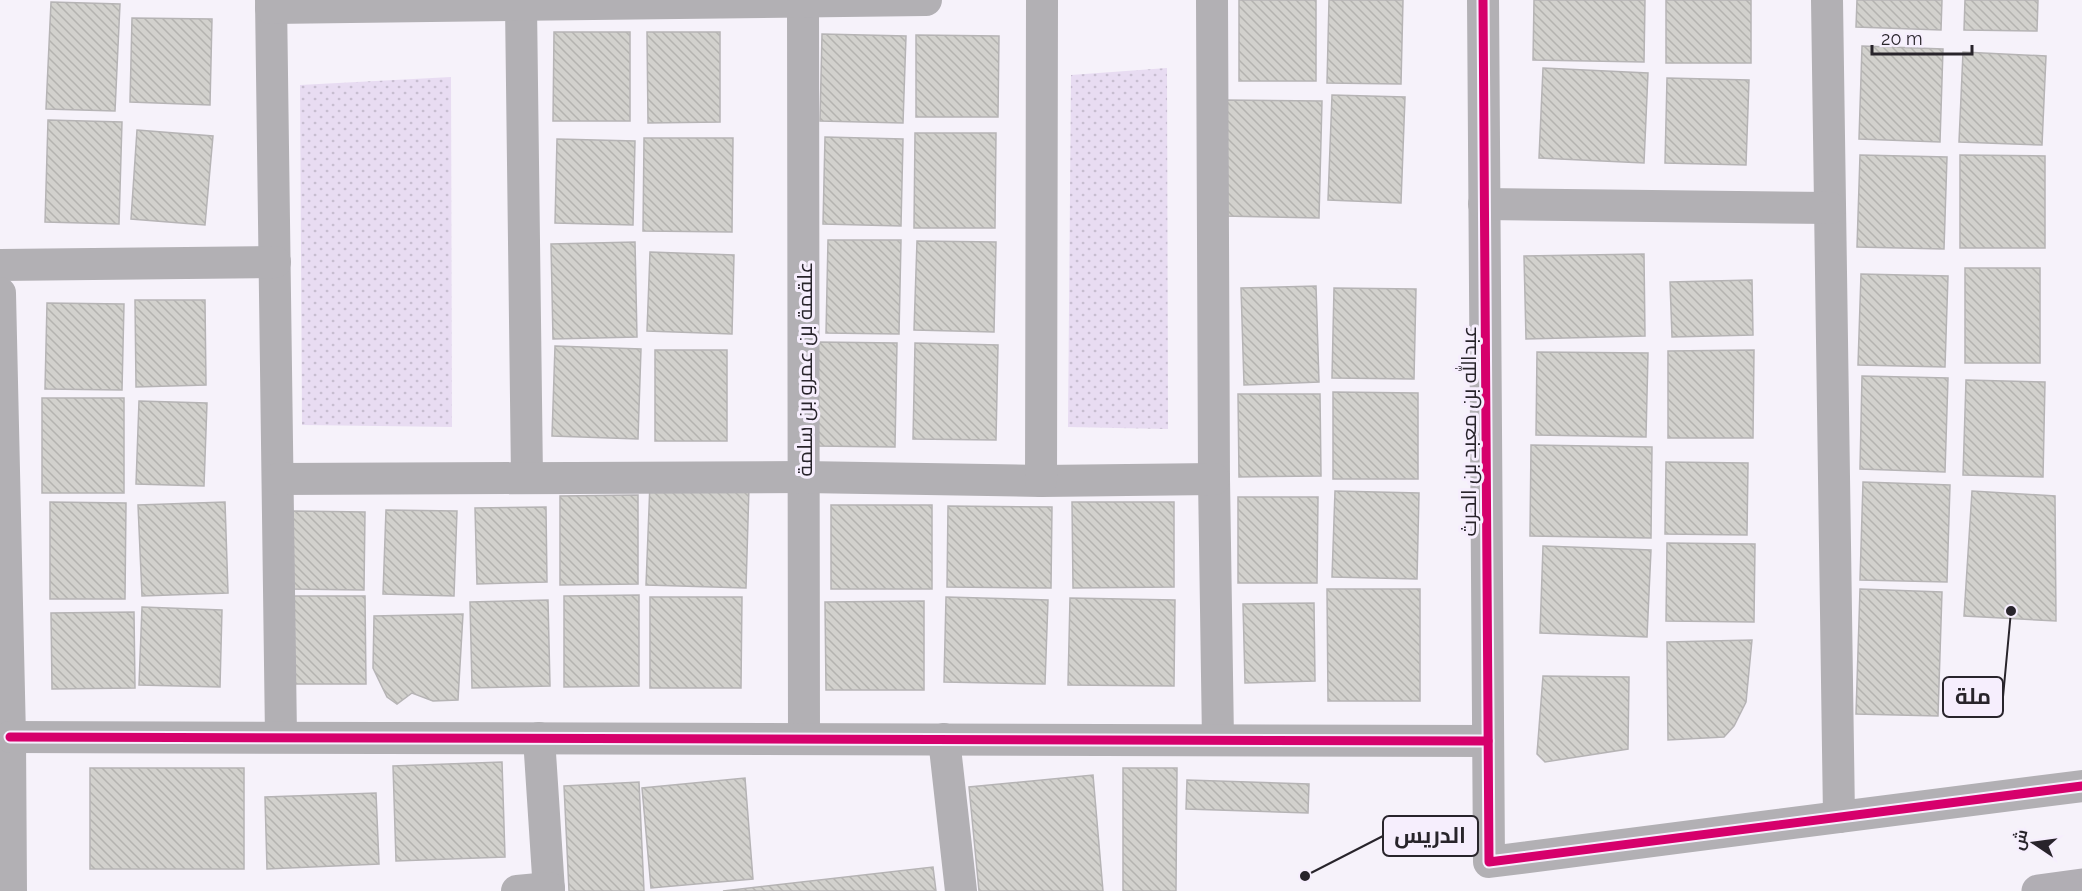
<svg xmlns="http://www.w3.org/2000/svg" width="2082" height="891" font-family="Raleway,Cairo,sans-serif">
<defs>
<pattern id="grass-dots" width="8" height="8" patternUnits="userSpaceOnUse" patternTransform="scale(1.5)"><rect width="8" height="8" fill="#e8dcf2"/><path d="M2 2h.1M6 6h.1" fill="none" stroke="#c7bdd0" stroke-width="1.8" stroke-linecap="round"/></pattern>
<pattern id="building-back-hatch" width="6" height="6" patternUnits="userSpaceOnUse" patternTransform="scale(1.5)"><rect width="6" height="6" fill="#d2d1cd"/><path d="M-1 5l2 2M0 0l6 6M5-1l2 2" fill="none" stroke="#b4b3b0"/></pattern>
</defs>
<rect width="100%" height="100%" fill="#f6f2fa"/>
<g fill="url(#grass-dots)">
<path d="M1167,68L1168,429L1068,427L1071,75Z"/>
<path d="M451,77L452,427L302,425L300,85Z"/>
</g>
<g fill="url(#building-back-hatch)" stroke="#b6b4b5" stroke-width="1.5">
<rect x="1239" y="0" width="77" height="81"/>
<path d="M1329,0H1403L1401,84L1327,83Z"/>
<path d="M1534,0H1645L1644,62L1533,60Z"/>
<rect x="1666" y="0" width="85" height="63"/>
<path d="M1857,0H1942L1941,30L1856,27Z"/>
<path d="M1965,0H2038L2037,31L1964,30Z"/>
<path d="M51,2L120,4L115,111L46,109Z"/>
<path d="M132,18L212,19L210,105L130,102Z"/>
<path d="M554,32H630V121H553Z"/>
<path d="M647,32H720V122L648,123Z"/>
<path d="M822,34L906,36L903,123L820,121Z"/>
<path d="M916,35L999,36L998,117H916Z"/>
<path d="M1862,46L1943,49L1940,142L1859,139Z"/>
<path d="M1963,52L2046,56L2042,145L1959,142Z"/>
<path d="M1543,68L1648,73L1644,163L1539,158Z"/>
<path d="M1667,78L1749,80L1746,165L1665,163Z"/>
<path d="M1332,95L1405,97L1401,203L1328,200Z"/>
<path d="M1225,100L1322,101L1319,218L1223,216Z"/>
<path d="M48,120L122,122L119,224L45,222Z"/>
<path d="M137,130L213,136L205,225L131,219Z"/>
<path d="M915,133H996L995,228H914Z"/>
<path d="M825,137L903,139L901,226L823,224Z"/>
<path d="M644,138H733L732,232L643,231Z"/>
<path d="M557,139L635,141L633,225L555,223Z"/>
<path d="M1860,155L1947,157L1944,249L1857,247Z"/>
<path d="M1960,155L2045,156V248H1960Z"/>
<path d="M828,240H901L899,334L826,333Z"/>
<path d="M917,241L996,242L994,332L914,330Z"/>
<path d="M635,242L637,337L553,339L551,244Z"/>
<path d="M650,252L734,255L732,334L647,331Z"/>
<path d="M1644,254L1645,336L1526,339L1524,256Z"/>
<rect x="1965" y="268" width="75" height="95"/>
<path d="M1861,274L1948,276L1945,367L1858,365Z"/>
<path d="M1752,280L1753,335L1672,337L1670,282Z"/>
<path d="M1316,286L1319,382L1244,385L1241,288Z"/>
<path d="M1334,288L1416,289L1414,379L1332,378Z"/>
<path d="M135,300H205L206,385L136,387Z"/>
<path d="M47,303L124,304L122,390L45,389Z"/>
<path d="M817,342L897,343L895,447L816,446Z"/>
<path d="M915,343L998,345L996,440L913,439Z"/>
<path d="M555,346L641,349L638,439L552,436Z"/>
<rect x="655" y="350" width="72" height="91"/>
<path d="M1754,350L1753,438H1668V351Z"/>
<path d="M1537,352L1648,353L1646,437L1536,435Z"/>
<path d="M1862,376L1948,378L1945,472L1860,469Z"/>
<path d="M1966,380L2045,382L2043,477L1963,475Z"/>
<path d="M1333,392L1418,393V479H1333Z"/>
<path d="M1238,394H1320L1321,476L1239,477Z"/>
<rect x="42" y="398" width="82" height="95"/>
<path d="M139,401L207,403L204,486L136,484Z"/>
<path d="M1531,445L1652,447L1651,538L1530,536Z"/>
<path d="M1666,462L1748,463L1747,535L1665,534Z"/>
<path d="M1863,482L1950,485L1947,582L1860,580Z"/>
<path d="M650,483L749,487L746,588L646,585Z"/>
<path d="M1335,491L1419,493L1417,579L1332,577Z"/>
<path d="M1972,491L2055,496L2056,621L1964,616Z"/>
<path d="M638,495V584L560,585V496Z"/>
<path d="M1238,497H1318L1317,583H1238Z"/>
<path d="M50,502L126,503L125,599H50Z"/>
<path d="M225,502L228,593L142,596L138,505Z"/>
<path d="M1072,502H1174V587L1073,588Z"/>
<rect x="831" y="505" width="101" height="84"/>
<path d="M948,506L1052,507L1051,588L947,587Z"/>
<path d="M546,507L547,582L477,584L475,508Z"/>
<path d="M386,510L457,511L454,596L383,594Z"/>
<path d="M293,511L365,512L364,590L292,589Z"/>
<path d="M1667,543L1755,544L1754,622L1666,621Z"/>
<path d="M1543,546L1651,550L1647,637L1540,633Z"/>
<path d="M1327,589H1420V701H1328Z"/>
<path d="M1860,589L1942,592L1938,716L1856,714Z"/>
<path d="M639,595V686L564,687V596Z"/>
<path d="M290,596H365L366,684H291Z"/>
<path d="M650,597H742L741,688H650Z"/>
<path d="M946,597L1048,600L1045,684L944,682Z"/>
<path d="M1070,598L1175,600L1174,686L1068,685Z"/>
<path d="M548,600L550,686L472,688L470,602Z"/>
<path d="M924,601V690H826L825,602Z"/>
<path d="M1314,603L1315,681L1245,683L1243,604Z"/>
<path d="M142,607L222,610L220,687L139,685Z"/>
<path d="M134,612L135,688L52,689L51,613Z"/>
<path d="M463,614L458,700L433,701L412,693L397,704L387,697L373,668L374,616Z"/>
<path d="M1752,640L1746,702L1734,726L1724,737L1668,740L1667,642Z"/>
<path d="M1543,676L1629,677L1628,749L1545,762L1537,754Z"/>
<path d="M502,762L505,857L396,861L393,766Z"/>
<rect x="90" y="768" width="154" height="101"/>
<path d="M1123,768H1177L1176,891H1123Z"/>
<path d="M1093,775L1103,891H979L969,787Z"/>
<path d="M745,778L753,879L651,888L642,788Z"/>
<path d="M1187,780L1309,784L1308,813L1186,809Z"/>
<path d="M639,782L644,891H569L564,786Z"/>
<path d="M376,793L379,864L267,869L265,797Z"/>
<path d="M933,867L936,891H723Z"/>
</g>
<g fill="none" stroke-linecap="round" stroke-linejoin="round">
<g stroke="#b2b0b4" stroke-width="32">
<path d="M271,0L281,737"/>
<path d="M803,0L804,739"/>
<path d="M1212,0L1214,479L1218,740"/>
<path d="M1483,0L1489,862L2082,786"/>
<path d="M1827,0L1839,817"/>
<path d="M521,5L527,478"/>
<path d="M271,8L926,0"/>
<path d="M1484,204L1830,208"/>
<path d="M0,265L275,262"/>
<path d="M0,293L10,737L11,891"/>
<path d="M278,479L804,477L1041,481L1214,479"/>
<path d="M1041,481L1042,0"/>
<path d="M10,737L1488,741"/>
<path d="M539,738L549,891"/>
<path d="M944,739L961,891"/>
<path d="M517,891L549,888"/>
</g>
<path stroke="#b1aeb4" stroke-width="33" d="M2038,891L2082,885"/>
<g stroke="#f6eefd" stroke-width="13">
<g id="cycleway">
<path d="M1483,0L1489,862L2082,786"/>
<path d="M10,737L1488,741"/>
</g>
</g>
<use href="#cycleway" stroke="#d6006c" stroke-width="9"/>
</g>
<g text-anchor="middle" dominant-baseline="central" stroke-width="6" stroke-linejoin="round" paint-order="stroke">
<g font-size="21" fill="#28242b" stroke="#f6eefd">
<text transform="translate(804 369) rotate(-90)">علقمة بن عمرو بن سلمة</text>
<text transform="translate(1468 431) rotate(-90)">عبدالله بن معبد بن الحرث</text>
</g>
</g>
<path fill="none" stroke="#28242b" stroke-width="2" d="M2011 611L2003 697M1305 876L1383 836"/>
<g fill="#28242b" stroke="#f6eefd" stroke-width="2">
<circle cx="2011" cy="611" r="6"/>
<circle cx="1305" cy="876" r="6"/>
</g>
<g fill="#f6eefd" stroke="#28242b" stroke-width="2">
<rect x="1943" y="677" width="60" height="40" rx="6"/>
<rect x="1383" y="816" width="95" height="40" rx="6"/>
</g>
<g font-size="22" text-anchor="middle" font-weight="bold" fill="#28242b">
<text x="1973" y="704">ملة</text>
<text x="1430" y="843">الدريس</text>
</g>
<g transform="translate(2034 843) rotate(283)" stroke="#f6eefd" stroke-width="4.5" paint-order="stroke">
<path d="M0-4.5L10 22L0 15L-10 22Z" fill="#28242b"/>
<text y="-9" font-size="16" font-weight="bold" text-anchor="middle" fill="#28242b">ش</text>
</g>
<path d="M1872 45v9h100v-9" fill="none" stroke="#28242b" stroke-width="3"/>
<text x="1881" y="45" font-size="18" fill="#28242b" stroke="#f6eefd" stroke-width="4.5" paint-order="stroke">20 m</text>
</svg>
